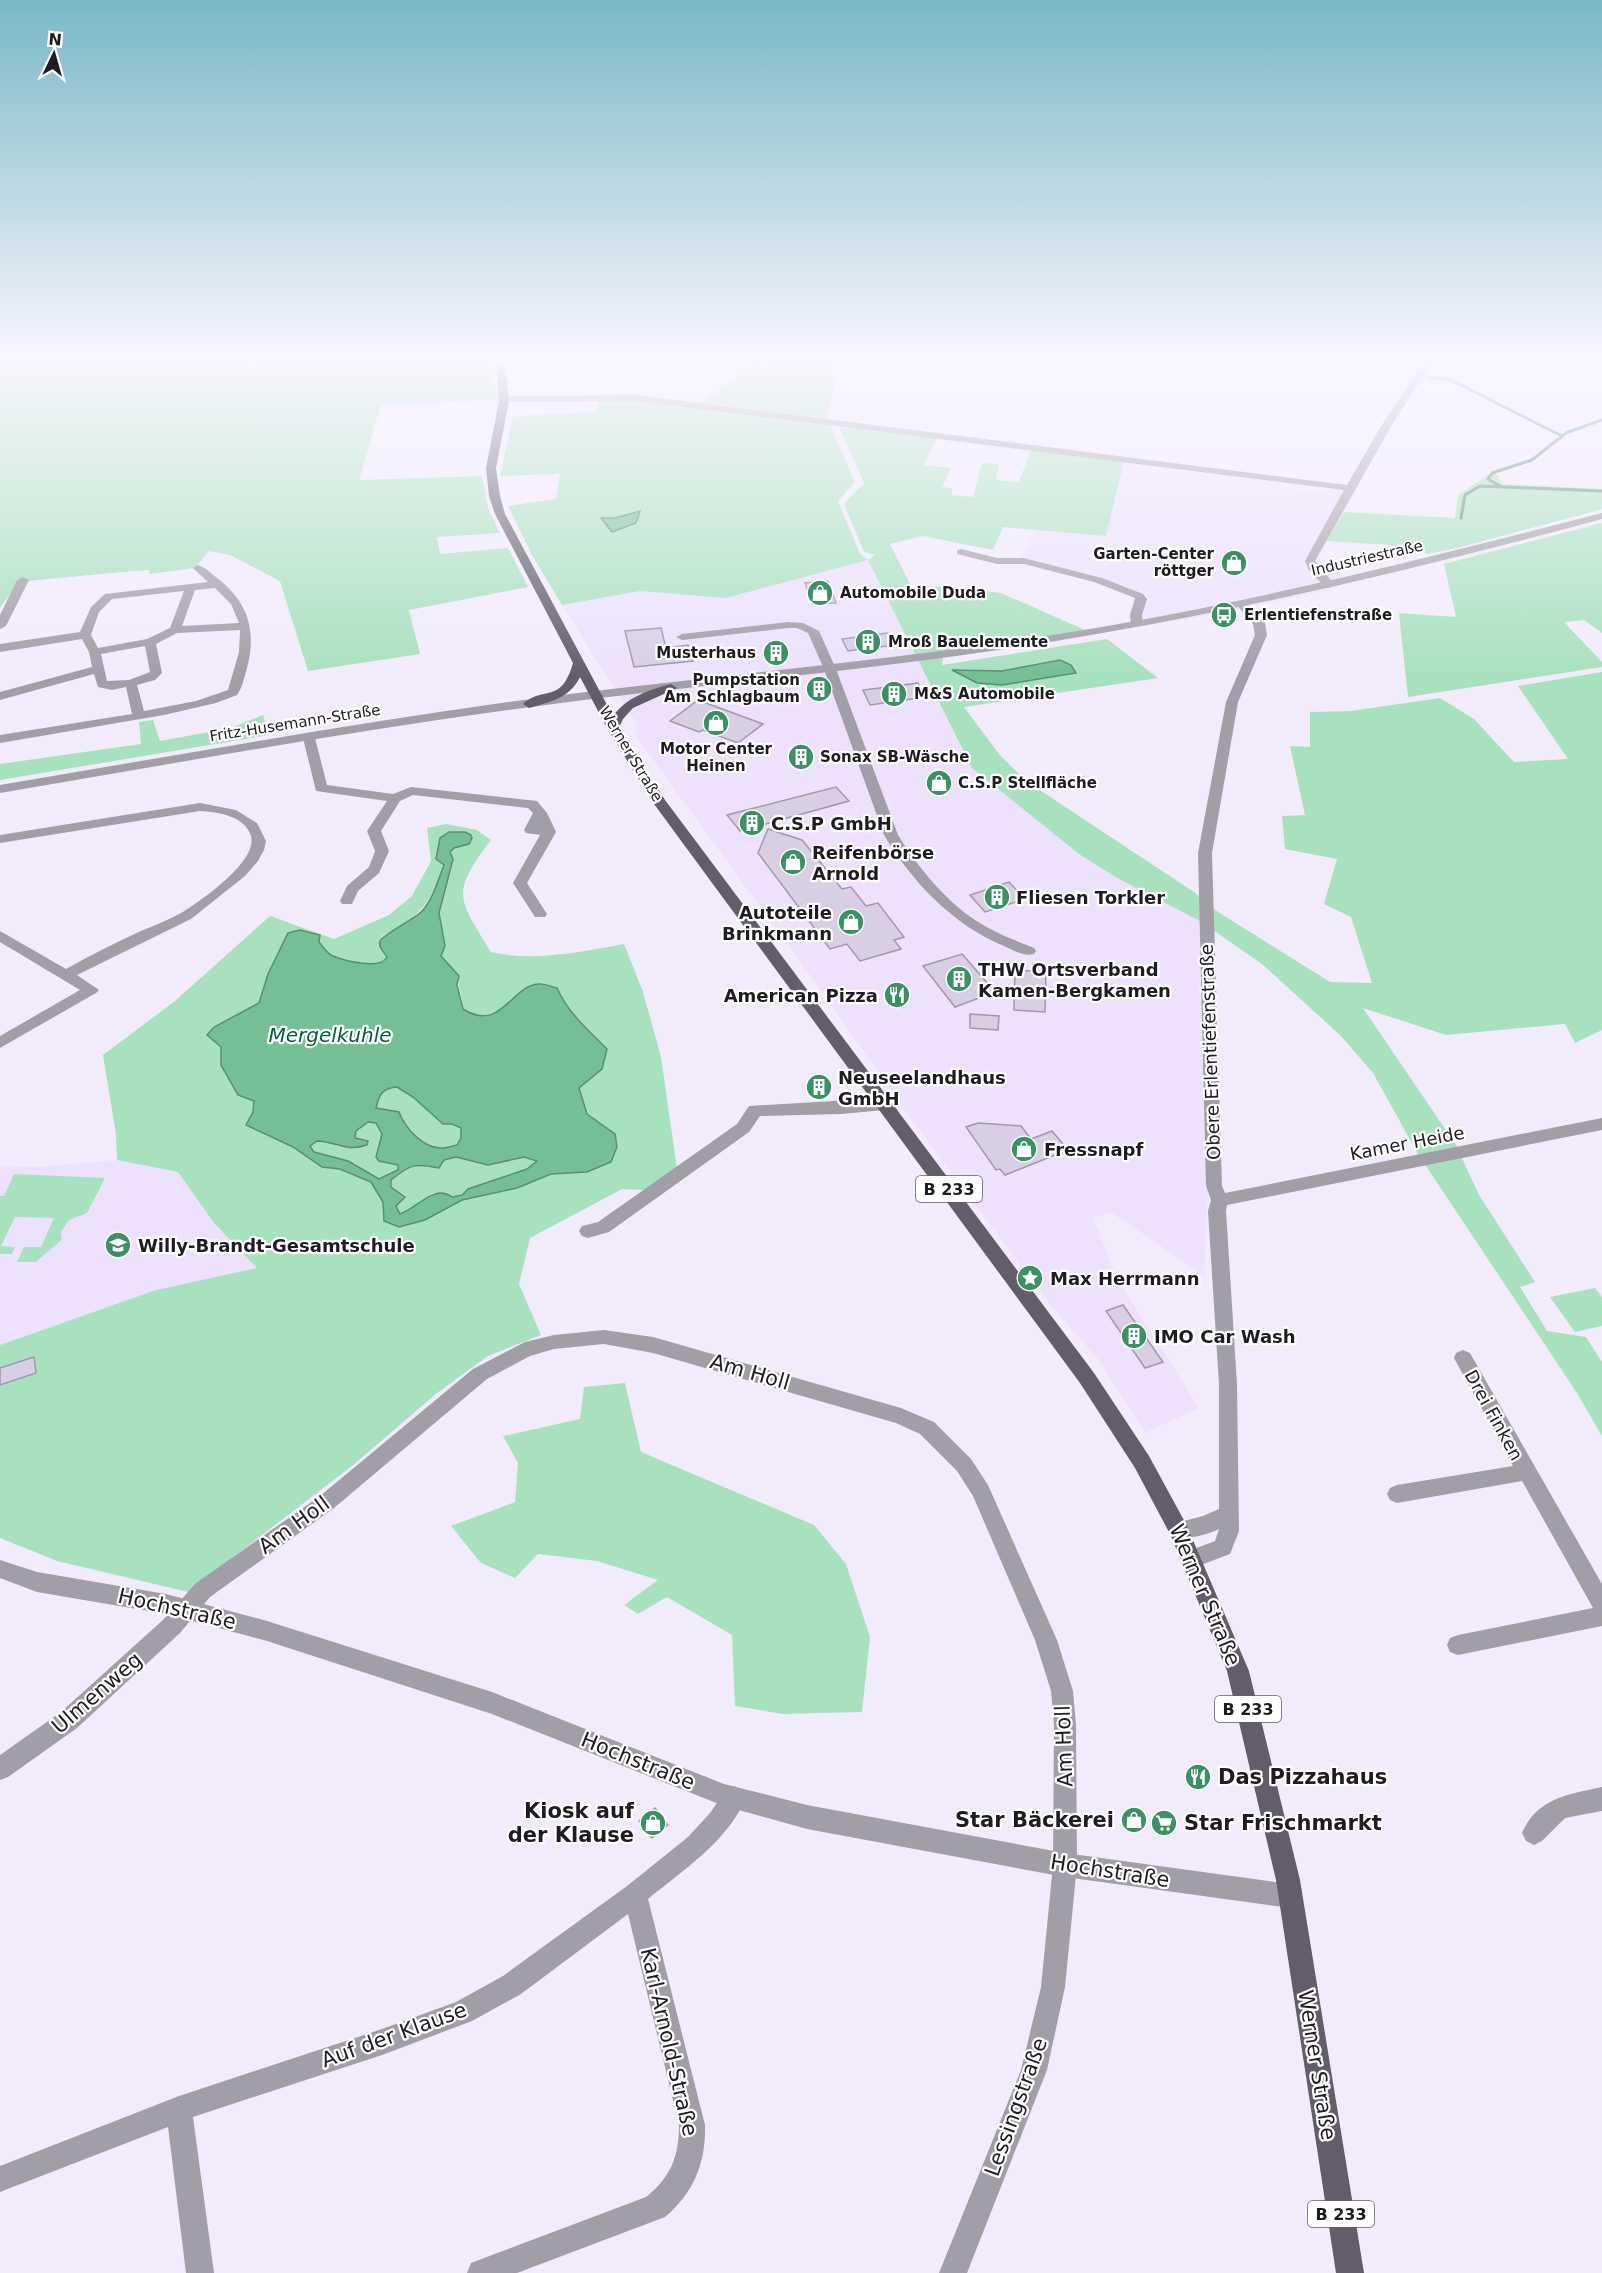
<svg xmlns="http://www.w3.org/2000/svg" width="1602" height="2273" font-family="'DejaVu Sans',sans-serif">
<rect width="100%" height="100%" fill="#f2ebfc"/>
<g fill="#ede1fd">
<path d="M1124,461L1354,490L1344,512L1318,552L1323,563L1341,568L1343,579L1339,588L1173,622L1143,616L1149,597L1100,578L1021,557L1037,529L1106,535Z"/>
<path d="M868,560L972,768L1079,854L1117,878L1200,921L1208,1188L1204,1275L1112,1213L1093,1217L1116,1277L1199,1408L1145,1433L1099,1360L1048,1302L912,1120L807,971L636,736L637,724L562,605L640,591L726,598Z"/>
<path d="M117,1160L178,1172L214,1223L258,1268L156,1290L0,1345V1166L37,1167Z"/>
</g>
<g fill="#a8e1be" fill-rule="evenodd">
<path d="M0,359H489L499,400L381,405L359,480L482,476L488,508L500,533L437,537L440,554L508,548L528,587L409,610L420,654L308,671L280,581L230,555L209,551L195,568L149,574L150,570L132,571L18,582L0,608Z"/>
<path d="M752,359H834V390L827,414L829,420L704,403Z"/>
<path d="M632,399L829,423L855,482L838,501L860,554L868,560L875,555L865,552L862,547L844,504L864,483L839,427L937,438L924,465L951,468L942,487L952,488V495L973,497L982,463L999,464L996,480L1019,482L1031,449L1124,461L1106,536L1003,527L993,550L923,536L890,544L912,588L945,586L1001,593L1094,634L943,657L942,665L1107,639L1158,678L964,707L999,754L1026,781L1194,892L1218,912L1330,982L1372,983L1351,917L1324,904L1337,859L1285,849L1282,816L1305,815L1290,746L1310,747V712L1351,711L1440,698L1474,719L1514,762L1568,759L1518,686L1602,672V1030L1575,1043L1565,1024L1446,1035L1363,1008L1456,1145L1479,1195L1535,1282L1520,1287L1547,1331L1586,1337L1602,1362V1436L1577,1393L1418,1154L1373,1073L1341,1036L1262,964L1200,921L1117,878L1079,854L972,768L868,560L726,598L640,591L562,605L532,555L508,506L556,499L560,474L500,476L513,416L597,412L599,400Z"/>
<path d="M1494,471L1503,484L1602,489V509L1457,548L1427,554L1424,552L1399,556L1392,545L1326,541L1344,512L1455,518L1458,495Z"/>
<path d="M1602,523V633L1584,620L1564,622L1602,662V667L1408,697L1399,613L1456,617L1444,564Z"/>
<path d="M263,715L269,735L0,780V764L141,744L139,722L153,720L160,741L231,728Z"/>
<path d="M446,824L477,830L491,840C450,894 458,898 491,952C534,962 581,952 624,944L643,992L661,1057L677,1169L644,1190L622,1189L530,1238L519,1284L541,1335L488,1356L437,1393L352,1466L188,1592L57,1561L0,1538V1345L156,1290L257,1268L214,1223L178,1172L117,1160L116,1134L103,1055L175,1001L270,916L334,939L389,915L412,896L431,861L427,828ZM449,832L464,846L454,848L450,852L453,859L439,913L440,956L459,976C457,988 463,997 463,1009C486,1024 506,1008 522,991L557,988C568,1013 588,1030 607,1049L602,1069L579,1088L587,1114L615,1134L587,1172L551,1174L517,1188L462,1200L425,1220L384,1221L383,1202L371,1182L340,1169L322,1167L293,1147L246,1125L253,1112L254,1101L238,1095L221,1065V1047L214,1026L259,1003L268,974L284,940C302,946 377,976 388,957L380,948L382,936C434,911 440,886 449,832Z"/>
<path d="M397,1087L413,1097L443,1124H452L461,1128V1138L457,1145C428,1152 425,1142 405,1124C397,1117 385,1113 376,1108C379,1094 383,1088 397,1087Z"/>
<path d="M368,1122L376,1123L382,1134L376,1157L379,1161L398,1165V1170L379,1179L348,1161L314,1152L310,1146L317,1141L331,1142L338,1146L355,1139L356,1131Z"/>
<path d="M456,1157L488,1165L524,1157L537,1161L528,1169L468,1189C457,1200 447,1196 433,1193L415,1208L400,1214L396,1206L391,1180C411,1164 414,1163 439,1168L444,1160Z"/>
<path d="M14,1174L105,1178L87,1213L69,1220L61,1232L62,1239C54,1248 44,1253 37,1262H17L24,1247H41L54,1218L15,1217L1,1246L15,1247L12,1254H0V1196H4Z"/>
<path d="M1595,1288L1602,1297V1326L1575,1332L1550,1297Z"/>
<path d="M625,1383L641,1452L814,1525L846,1564L870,1637L862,1712L783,1714L735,1706L732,1635L667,1597L638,1614L624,1605L658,1580L597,1561L538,1554L515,1578L481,1563L451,1526L515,1502L518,1463L503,1436L580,1419L584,1387Z"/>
</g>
<g fill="#74bf94" stroke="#5a8e72" stroke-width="1.5" fill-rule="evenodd">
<path d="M640,511L636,523L612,532L601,518H615Z"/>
<path d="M1060,660L1071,665L1076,673L1002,685L977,683L952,670L1002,671Z"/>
<path d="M449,832H465L471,835L472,838L469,844L454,848L450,852L453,859L439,913L445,946L441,956L459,976L457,985L463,1009C501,1033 511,986 538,984C544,983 552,987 557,988C568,1013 588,1030 607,1049L602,1069L579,1088L587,1114L615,1134L617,1147L611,1162L587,1172L551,1174L517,1188L462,1200L425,1220L399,1227L384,1221L383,1202L371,1182L340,1169L322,1167L293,1147L246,1125L253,1112L254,1101L238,1095L221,1065V1047L207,1035L214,1027L259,1003L268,974L288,933L300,930L320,935L319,942C323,946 327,954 333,956C345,961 381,970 387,957C384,952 378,947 380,941C381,936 414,919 421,912C433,900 438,880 444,865L436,859L440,838ZM397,1087L413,1097L443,1124H452L461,1128V1138L457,1145C452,1146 447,1148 442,1148C424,1149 405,1128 399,1112L376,1108C379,1094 383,1088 397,1087ZM368,1122L376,1123L382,1134L376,1157L379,1161L398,1165V1170L379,1179L348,1161L314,1152L310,1146L317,1141C338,1142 345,1152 367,1145L368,1141L355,1138L356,1131ZM456,1157L488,1165L524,1157L537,1161L527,1169L468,1189L462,1195L452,1197C434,1184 419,1207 400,1214L396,1206L405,1197L391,1187V1180C411,1164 414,1163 439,1168L444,1160Z"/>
</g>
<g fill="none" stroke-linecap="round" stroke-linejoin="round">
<g stroke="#5a8e72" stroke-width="3">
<path d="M1427,377L1451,380L1562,436"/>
<path d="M1500,486L1488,479L1492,473L1532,460L1566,433L1602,420"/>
<path d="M1461,518L1465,495L1480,486L1602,491"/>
</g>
</g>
<g fill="#d8cfe5" stroke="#a198ac" stroke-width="1.5">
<path d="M828,581L836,603L812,604L805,583Z"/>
<path d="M661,628L666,648L688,645L693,661L634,667L625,631Z"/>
<path d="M888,633L895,645L848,651L842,639Z"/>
<path d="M918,683L926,697L870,705L863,690Z"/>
<path d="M698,700L763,724L738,743L703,730L699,732L670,721Z"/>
<path d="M836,787L849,801L740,831L727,815Z"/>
<path d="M768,829L802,840L842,889L851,887L866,906L878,903L904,937L894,940L901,949L860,961L847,944L830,949L758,853Z"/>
<path d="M1009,882L1025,899L985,912L970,895Z"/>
<path d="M962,954L995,992L955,1007L923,966Z"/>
<path d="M1015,970L1046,972L1045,1012L1014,1010Z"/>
<path d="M970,1014L999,1016L998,1030L970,1028Z"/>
<path d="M978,1123L1021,1126L1031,1139L1052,1131L1068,1150L1005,1175L1000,1169L996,1170L966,1127Z"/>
<path d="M1123,1305L1163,1362L1145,1368L1106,1311Z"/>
<path d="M34,1357L36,1373L0,1385V1368Z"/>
<path d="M655,1808L668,1825L652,1838L639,1821Z"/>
</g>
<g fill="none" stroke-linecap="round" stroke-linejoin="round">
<g fill="#a29ea7" fill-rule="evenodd">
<path d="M1426,359H1435L1393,423L1315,561L1335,585L1329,588L1325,587L1308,569L1305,561L1344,490L636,401L504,402L499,399L504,396L636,395L1347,485L1383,423Z"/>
<path d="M961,549L997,558H1024L1102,578L1143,594L1147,599L1142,615L1143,624L1137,627L1131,624L1130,615L1135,598L1094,582L1024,564H997L957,554V550Z"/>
<path d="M198,565C205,567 211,573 217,578C248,602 257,630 247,668C244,678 243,686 237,695L216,703L164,715L0,743V735L132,714L126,687L112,690L98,687L94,674L0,700V692L92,667L89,652L82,639L0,652V644L80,632L91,607L105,594L208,582L193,568ZM215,588L231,604L239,623L182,626L195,590ZM184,591L170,628L147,639L98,648L91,635L99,612L112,599ZM240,630L239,652L228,690L196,701L144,711L137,685L155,680L162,673L156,644L177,633ZM145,646L150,672L129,680L107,681L101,654Z"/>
<path d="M23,577L29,580L6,626L0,629V615L17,580Z"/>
<path d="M1241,600L1245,601L1265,623L1267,635L1238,702L1212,853L1222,1186L1225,1193L1602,1118V1130L1227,1205L1226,1211L1237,1384L1239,1531L1230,1554L1193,1568L1186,1566L1183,1559L1186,1552L1215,1541L1219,1529C1206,1535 1186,1541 1172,1536L1169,1530L1172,1524L1203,1516L1219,1509V1384L1208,1211L1211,1200L1206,1186L1198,853L1226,702L1255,635L1253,624L1235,603Z"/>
<path d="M788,622L803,623L819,631L836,669L898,835C917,866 945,900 975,920C993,932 1014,940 1034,948L1036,951L1034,954C1024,957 1013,950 1004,946C952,924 913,883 884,835L824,669L808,633L797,628H788L682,640L676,637L682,634Z"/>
<path d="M309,734L315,738L327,785L393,794L411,787L537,801L547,813L556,832L527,883L547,914L545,917H535L513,883L540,835L526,833L524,830L533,813L528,808L413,795L400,801L381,831L389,851L379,873L358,891L352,904H342L340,901L347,886L369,867L375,851L367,831L387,801L316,791L303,738Z"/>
<path d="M200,803L236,810L257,823L266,841L264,850L258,861L245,876L191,919L77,975L99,990L96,993L0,1048V1036L80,990L0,942V931L66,969C91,955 115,943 141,931C155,925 169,920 183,912C202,900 258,861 251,836C245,816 218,812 200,811L0,843V835Z"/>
<path d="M885,1098L891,1100L893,1104L891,1108L885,1110L841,1114L760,1116L749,1132L609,1232L588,1238L582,1236L579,1231L582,1226L598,1222L737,1124L749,1106Z"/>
<path d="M604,1330L653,1337L901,1408L934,1422L971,1459L988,1485L1057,1640L1073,1691L1076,1725L1077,1865L1065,1987L1047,2070L967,2273H939L1021,2070L1041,1987L1053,1865L1054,1725L1051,1691L1035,1640L973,1496L957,1471L920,1434L896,1423L653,1353L604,1344L554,1349L530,1356L487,1379L334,1508L210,1597L180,1633L77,1728L8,1777L0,1780V1755L61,1712L164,1619L196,1583L320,1496L473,1369L525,1342L554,1335Z"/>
<path d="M1463,1350L1470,1353L1602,1584V1626L1458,1655L1450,1652L1447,1645L1450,1638L1458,1635L1593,1608L1522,1481L1397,1503L1390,1500L1387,1494L1390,1488L1397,1485L1513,1466L1454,1358L1456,1353Z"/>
<path d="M734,1786L742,1790L746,1798C727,1842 683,1870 648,1899L705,2125C706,2162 694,2193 665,2217L517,2273H467L471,2263L646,2197C671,2177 679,2156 679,2125L628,1914L521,1994L472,2021L382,2055L193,2117L214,2273H186L168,2127L0,2192V2166L179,2096L382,2029L456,2002L503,1976L627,1886L688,1837L710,1813L726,1790Z"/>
<path d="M1602,1787V1811L1565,1818L1542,1841L1534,1845L1526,1841L1522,1833C1537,1798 1569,1794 1602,1787Z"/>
</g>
<g fill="#a29ea7" fill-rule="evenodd">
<path d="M1602,513V519C1418,569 1232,613 1044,643C869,671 692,685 516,709C344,732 172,764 0,793V785C172,756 344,725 516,701C719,674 923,659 1124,623C1285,594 1444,554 1602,513Z"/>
<path d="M0,1560L37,1572L166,1594L267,1621L492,1692L724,1784L807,1805L1065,1853L1290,1884L1298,1888L1302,1896L1298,1904L1290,1908L1065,1877L807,1829L724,1806L492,1714L267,1641L166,1614L37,1592L0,1578Z"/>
</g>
<path fill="#625c6b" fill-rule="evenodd" d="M496,359H504L509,401L496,468L500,496L505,514L613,716C627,697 649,690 671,684L677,688L633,708L623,719L619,728L665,800L1094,1373L1149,1456L1186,1524L1249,1671L1300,1880L1364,2273H1336L1276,1880L1227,1671L1170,1534L1135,1468L1080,1383L654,804L607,728L580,677C570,698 550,702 529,708L523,704C544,685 561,705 573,663L495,514L489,496L486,468L499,401Z"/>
</g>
<linearGradient id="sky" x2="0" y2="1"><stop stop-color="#79b8c6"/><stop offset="0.53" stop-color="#f9f6fe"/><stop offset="1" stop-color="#f9f6fe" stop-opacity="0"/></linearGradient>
<rect width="1602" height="677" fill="url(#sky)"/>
<defs>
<g id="shop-disc" transform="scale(1.35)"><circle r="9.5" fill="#3c9164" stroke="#fff"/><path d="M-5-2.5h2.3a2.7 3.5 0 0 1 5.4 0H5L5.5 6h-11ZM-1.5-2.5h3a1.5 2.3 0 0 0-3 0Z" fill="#fff"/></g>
<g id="bus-disc" transform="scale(1.35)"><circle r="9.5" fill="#3c9164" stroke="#fff"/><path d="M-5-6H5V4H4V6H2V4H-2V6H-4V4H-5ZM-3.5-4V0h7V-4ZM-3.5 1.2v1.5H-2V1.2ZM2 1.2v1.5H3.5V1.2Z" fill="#fff"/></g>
<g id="building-disc" transform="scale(1.35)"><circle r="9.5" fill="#3c9164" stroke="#fff"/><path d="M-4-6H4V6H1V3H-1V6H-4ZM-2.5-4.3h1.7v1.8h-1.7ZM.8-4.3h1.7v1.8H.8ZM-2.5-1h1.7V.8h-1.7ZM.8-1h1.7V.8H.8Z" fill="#fff"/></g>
<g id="restaurant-disc" transform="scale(1.35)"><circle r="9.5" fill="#3c9164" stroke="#fff"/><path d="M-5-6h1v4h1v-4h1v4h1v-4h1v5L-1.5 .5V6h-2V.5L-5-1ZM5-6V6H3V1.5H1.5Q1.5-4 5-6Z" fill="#fff"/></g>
<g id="school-disc" transform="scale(1.35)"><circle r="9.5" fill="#3c9164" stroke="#fff"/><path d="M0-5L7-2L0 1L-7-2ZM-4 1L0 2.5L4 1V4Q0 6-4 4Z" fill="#fff"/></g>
<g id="sight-disc" transform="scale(1.35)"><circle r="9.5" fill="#3c9164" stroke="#fff"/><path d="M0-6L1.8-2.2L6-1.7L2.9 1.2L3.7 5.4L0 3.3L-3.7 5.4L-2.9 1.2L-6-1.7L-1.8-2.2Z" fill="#fff"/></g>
<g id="supermarket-disc" transform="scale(1.35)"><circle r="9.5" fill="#3c9164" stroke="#fff"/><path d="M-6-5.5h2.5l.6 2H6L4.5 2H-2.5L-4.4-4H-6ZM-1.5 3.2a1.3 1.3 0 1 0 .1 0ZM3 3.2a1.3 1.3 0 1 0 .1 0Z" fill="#fff"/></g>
</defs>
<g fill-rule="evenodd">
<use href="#shop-disc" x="1234" y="563"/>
<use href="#shop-disc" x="820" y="593"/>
<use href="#bus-disc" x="1224" y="615"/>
<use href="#building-disc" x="868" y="642"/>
<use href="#building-disc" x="776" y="653"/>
<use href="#building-disc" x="819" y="689"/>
<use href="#building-disc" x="894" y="694"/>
<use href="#shop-disc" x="716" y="723"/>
<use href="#building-disc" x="801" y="757"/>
<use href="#shop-disc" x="939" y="783"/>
<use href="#building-disc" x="752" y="823"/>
<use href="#shop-disc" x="793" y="862"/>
<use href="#building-disc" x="997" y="897"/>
<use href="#shop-disc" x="851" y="922"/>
<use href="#building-disc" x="959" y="979"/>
<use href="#restaurant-disc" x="897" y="995"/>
<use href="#building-disc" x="819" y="1087"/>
<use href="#shop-disc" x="1024" y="1149"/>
<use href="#school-disc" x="118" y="1245"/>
<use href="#sight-disc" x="1030" y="1278"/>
<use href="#building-disc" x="1134" y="1336"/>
<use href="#restaurant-disc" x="1198" y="1777"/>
<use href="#shop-disc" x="1134" y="1820"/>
<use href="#shop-disc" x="653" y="1823"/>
<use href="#supermarket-disc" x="1164" y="1823"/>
</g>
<g text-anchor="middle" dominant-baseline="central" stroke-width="4.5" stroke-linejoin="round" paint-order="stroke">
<g font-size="15" font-weight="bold" fill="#1e1b23" stroke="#fff" text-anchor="start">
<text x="1214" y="554" text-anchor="end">Garten-Center<tspan x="1214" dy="17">röttger</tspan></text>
<text x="840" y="593">Automobile Duda</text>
<text x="1244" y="615">Erlentiefenstraße</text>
<text x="888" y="642">Mroß Bauelemente</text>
<text x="756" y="653" text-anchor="end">Musterhaus</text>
<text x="800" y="680" text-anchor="end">Pumpstation<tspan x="800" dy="17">Am Schlagbaum</tspan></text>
<text x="914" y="694">M&amp;S Automobile</text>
<text x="716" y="749" text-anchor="middle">Motor Center<tspan x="716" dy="17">Heinen</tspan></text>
<text x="820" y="757">Sonax SB-Wäsche</text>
<text x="958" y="783">C.S.P Stellfläche</text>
</g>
<g font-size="15" fill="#1e1b23" stroke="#fff">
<text transform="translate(1367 558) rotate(-13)">Industriestraße</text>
<text transform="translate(295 723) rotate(-9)">Fritz-Husemann-Straße</text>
<text transform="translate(631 754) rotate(59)">Werner Straße</text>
</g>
<g fill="#fff" stroke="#625f65" stroke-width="1.5">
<rect x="916" y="1176" width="66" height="26" rx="4.5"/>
<rect x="1215" y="1696" width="66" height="26" rx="4.5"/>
<rect x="1308" y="2201" width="66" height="26" rx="4.5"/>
</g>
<g font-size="16" font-weight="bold" fill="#1e1b23">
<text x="949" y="1189">B 233</text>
<text x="1248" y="1709">B 233</text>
<text x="1341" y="2214">B 233</text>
</g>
<g font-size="18" font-weight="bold" fill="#1e1b23" stroke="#fff" text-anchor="start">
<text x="771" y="823">C.S.P GmbH</text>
<text x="812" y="852">Reifenbörse<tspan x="812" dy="21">Arnold</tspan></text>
<text x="1016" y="897">Fliesen Torkler</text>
<text x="832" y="912" text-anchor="end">Autoteile<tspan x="832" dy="21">Brinkmann</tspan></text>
<text x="978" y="969">THW Ortsverband<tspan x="978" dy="21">Kamen-Bergkamen</tspan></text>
<text x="878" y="995" text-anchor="end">American Pizza</text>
<text x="838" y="1077">Neuseelandhaus<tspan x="838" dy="21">GmbH</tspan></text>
<text x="1044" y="1149">Fressnapf</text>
<text x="138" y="1245">Willy-Brandt-Gesamtschule</text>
<text x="1050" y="1278">Max Herrmann</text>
<text x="1154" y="1336">IMO Car Wash</text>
</g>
<g font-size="18" fill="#1e1b23" stroke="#fff">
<text transform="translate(1210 1052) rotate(-92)">Obere Erlentiefenstraße</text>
<text transform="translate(1407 1143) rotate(-11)">Kamer Heide</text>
<text transform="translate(1494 1415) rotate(61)">Drei Finken</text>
</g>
<g font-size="20" font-style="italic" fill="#006139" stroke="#fff">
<text x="330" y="1035">Mergelkuhle</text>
</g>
<g font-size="21" fill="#1e1b23" stroke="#fff">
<text transform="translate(750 1372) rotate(16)">Am Holl</text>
<text transform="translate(294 1525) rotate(-36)">Am Holl</text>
<text transform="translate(1205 1595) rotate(67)">Werner Straße</text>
<text transform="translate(177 1609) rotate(13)">Hochstraße</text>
<text transform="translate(97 1693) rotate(-41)">Ulmenweg</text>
<text transform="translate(1064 1746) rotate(-92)">Am Holl</text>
<text transform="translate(638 1761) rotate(22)">Hochstraße</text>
<text transform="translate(1110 1871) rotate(9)">Hochstraße</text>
<text transform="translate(394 2035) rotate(-20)">Auf der Klause</text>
<text transform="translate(669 2042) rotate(77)">Karl-Arnold-Straße</text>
<text transform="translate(1317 2065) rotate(81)">Werner Straße</text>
<text transform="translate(1016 2107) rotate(-70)">Lessingstraße</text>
</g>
<g font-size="21" font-weight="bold" fill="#1e1b23" stroke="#fff" text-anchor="start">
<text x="1218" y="1777">Das Pizzahaus</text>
<text x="634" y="1811" text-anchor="end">Kiosk auf<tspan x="634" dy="24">der Klause</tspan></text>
<text x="1114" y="1820" text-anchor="end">Star Bäckerei</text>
<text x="1184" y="1823">Star Frischmarkt</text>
</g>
</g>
<g transform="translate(54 54) rotate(5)" stroke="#ffffff" stroke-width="4.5" paint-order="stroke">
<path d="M0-4.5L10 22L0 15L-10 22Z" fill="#1e1b23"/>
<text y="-9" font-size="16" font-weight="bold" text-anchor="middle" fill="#1e1b23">N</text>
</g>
</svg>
